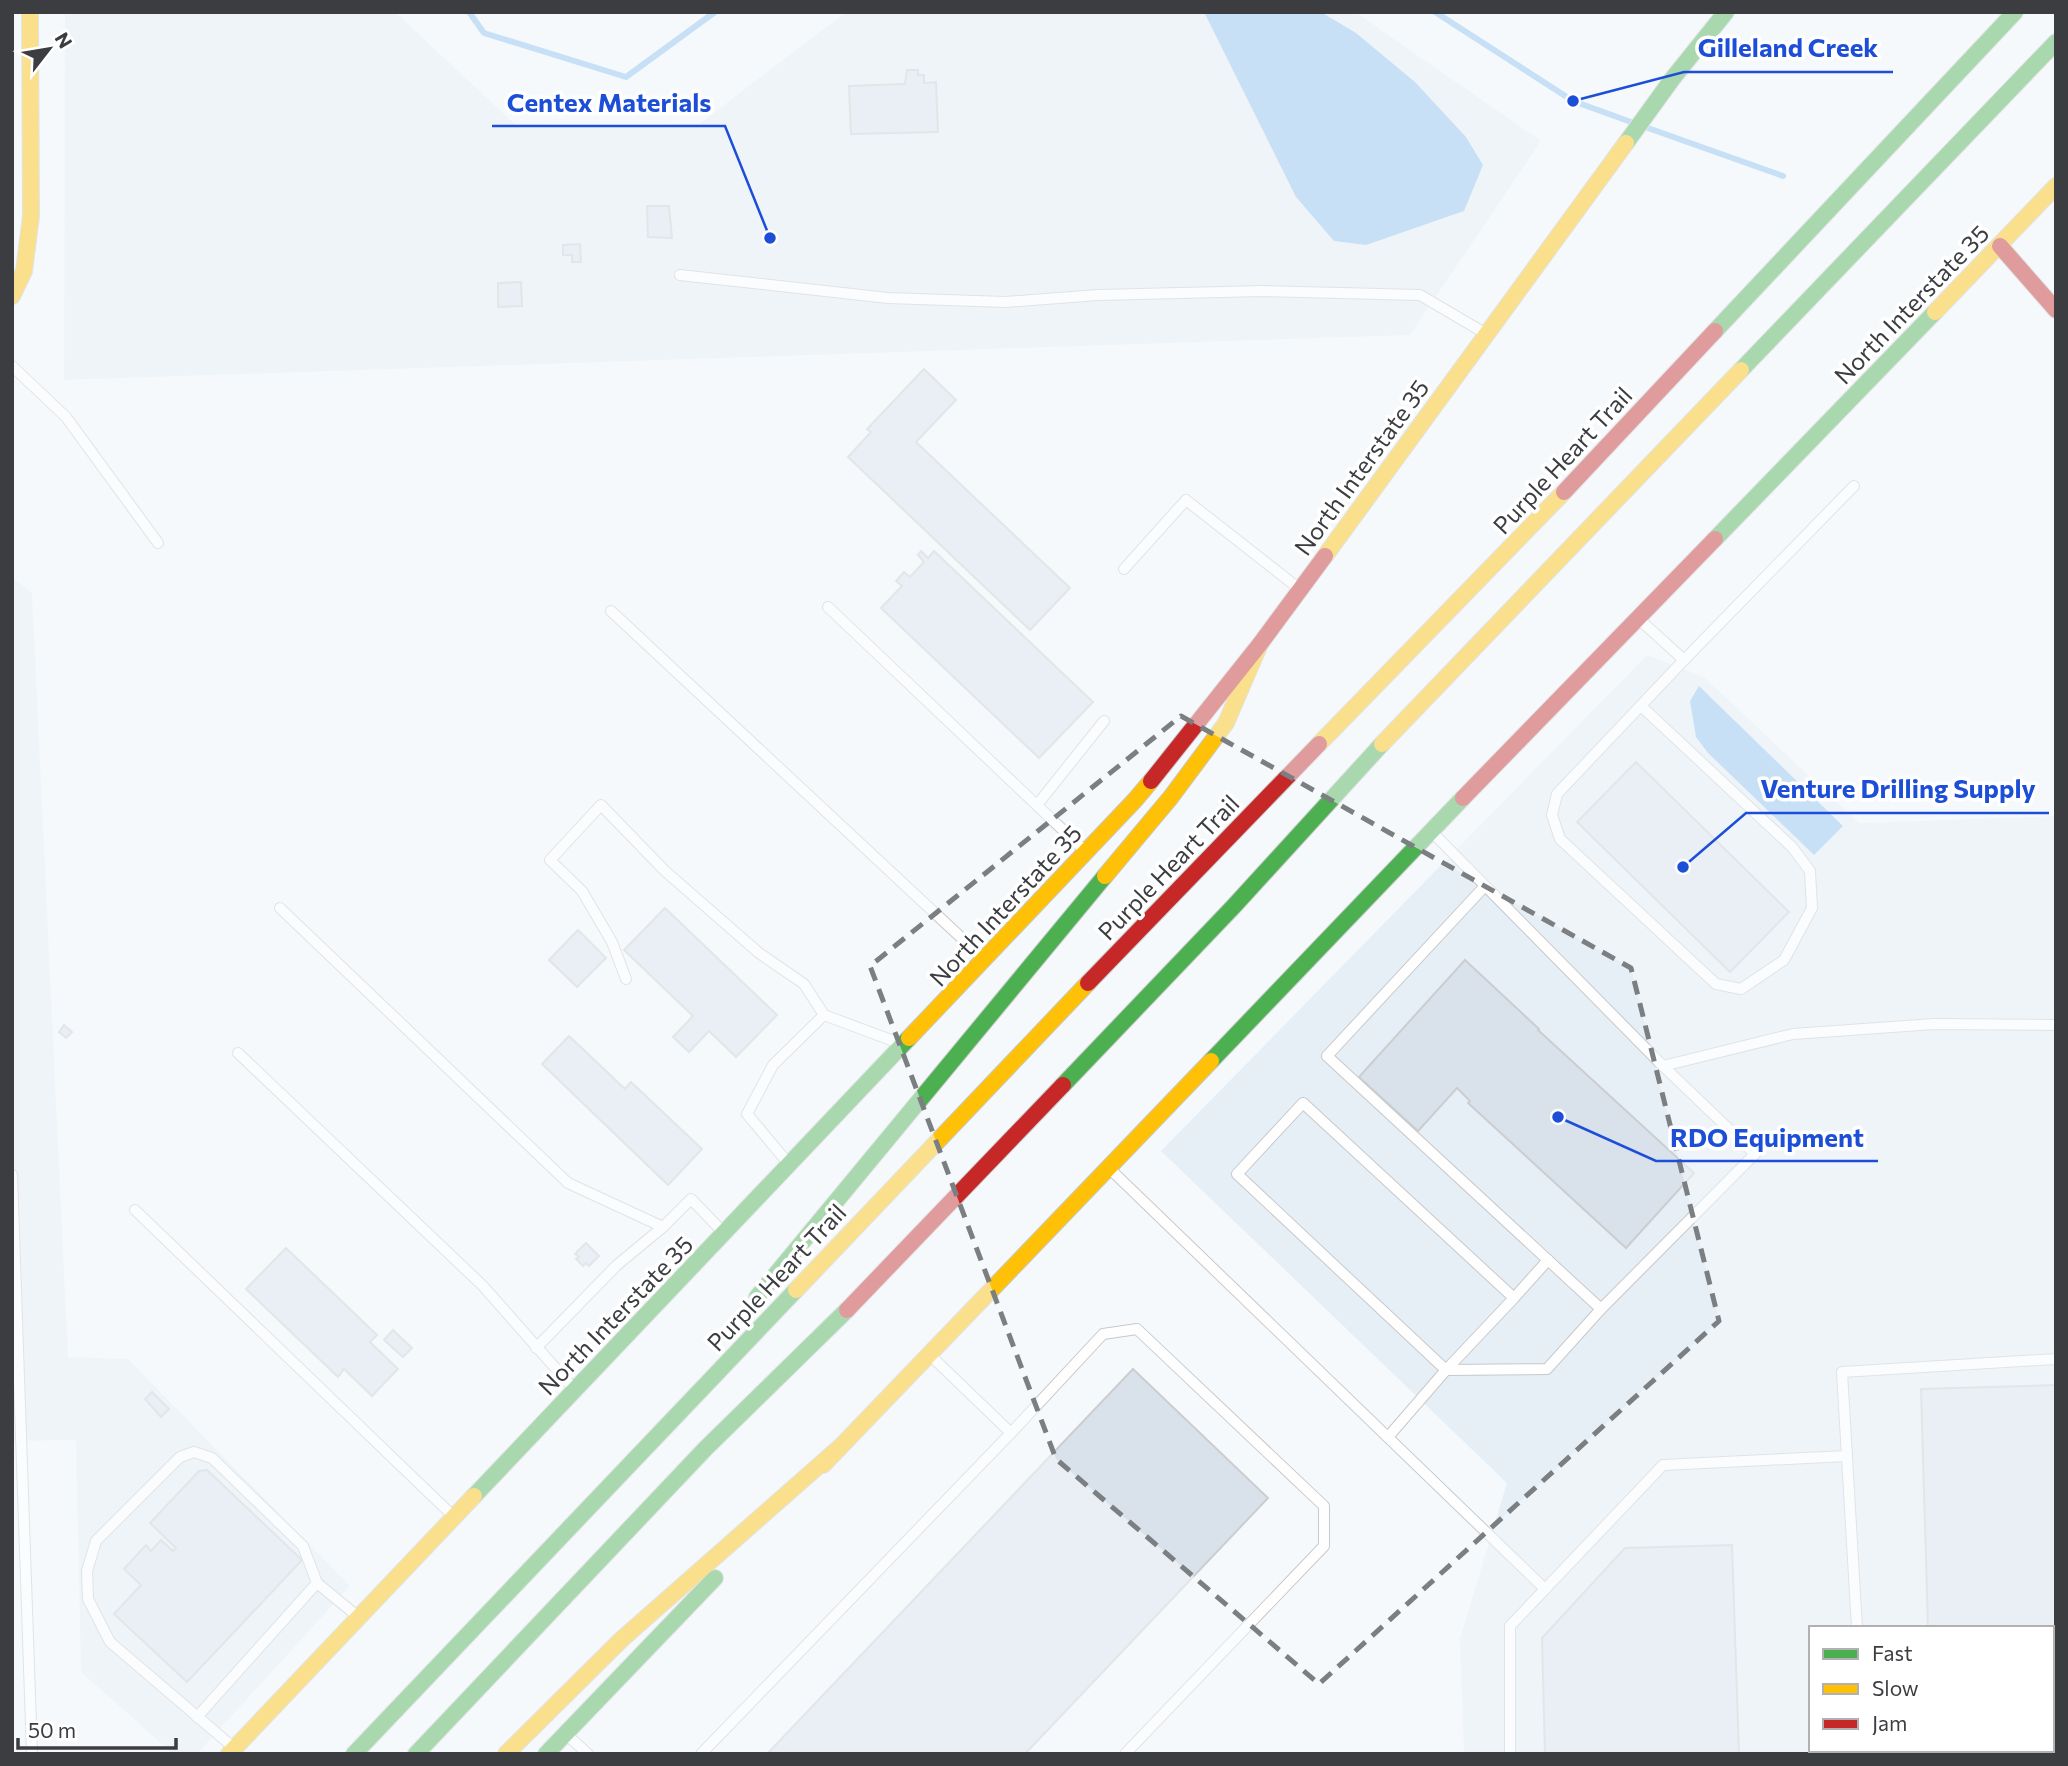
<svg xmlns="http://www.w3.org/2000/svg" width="2068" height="1766" font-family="Commissioner,sans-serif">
<rect width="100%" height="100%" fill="#f6f9fb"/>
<g fill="#e6eef6" fill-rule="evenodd">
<path d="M65,12H395L519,128L699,124L846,12H1355L1541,141L1410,335L64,380Z"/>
<path d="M12,577L32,593L68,1357L128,1359L350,1586L197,1754H173L81,1672L76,1440L12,1441Z"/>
<path d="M1647,655L1704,677L1859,823L2056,816V1754H1464L1460,1639L1507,1483L1161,1151ZM1811,1628H2052V1750H1811Z"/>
</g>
<g fill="#8ec2f0">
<path d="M1204,12H1321L1356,33L1415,82L1466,137L1483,165L1464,211L1366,245L1334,241L1296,197Z"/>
<path d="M1699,686L1843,826L1814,855L1708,753L1696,737L1690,701Z"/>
</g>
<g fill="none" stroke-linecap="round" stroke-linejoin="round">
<g stroke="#8ec2f0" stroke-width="6">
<path d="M469,12L484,33L626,77L715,12"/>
<path d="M1435,12L1573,101L1631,122"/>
<path d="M1648,128L1783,176"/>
</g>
</g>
<g fill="#d9e2eb" stroke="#cbced0" stroke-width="2">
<path d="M907,70H918V75H924V83L936,82L938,132L851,134L849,86L905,84Z"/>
<path d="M647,206H669L672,238L648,237Z"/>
<path d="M580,244L581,262H572V255H563V245Z"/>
<path d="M521,282L522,306L498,307V283Z"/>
<path d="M924,369L956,400L916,442L1070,588L1030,630L848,457L871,432L867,429Z"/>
<path d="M921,551L928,558L934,551L1093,702L1039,758L881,608L902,586L896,581L904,572L910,577L924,562L918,555Z"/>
<path d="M1636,762L1789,912L1730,972L1577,822Z"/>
<path d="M665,908L777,1015L736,1057L709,1031L689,1052L673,1037L693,1016L624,950Z"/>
<path d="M578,930L606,958L577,987L549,960Z"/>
<path d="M1465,960L1539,1029L1538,1030L1694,1173L1626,1248L1468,1103L1470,1101L1457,1088L1418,1131L1359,1077Z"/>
<path d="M64,1025L72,1032L66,1038L59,1032Z"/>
<path d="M569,1036L625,1089L631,1082L702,1149L668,1185L542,1064Z"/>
<path d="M586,1243L599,1256L589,1266L586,1263L583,1266L576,1259L579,1257L575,1254Z"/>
<path d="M286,1248L377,1335L370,1342L398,1369L372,1396L344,1369L338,1377L246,1289Z"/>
<path d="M393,1330L412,1348L403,1357L384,1340Z"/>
<path d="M1133,1369L1268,1498L1025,1754H767Z"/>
<path d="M2056,1385V1754H1932V1750H2052V1628H1928L1921,1389Z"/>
<path d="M152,1392L169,1409L161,1417L145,1399Z"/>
<path d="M207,1470L302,1560L187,1682L114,1614L141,1585L124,1569L146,1545L151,1551L161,1540L173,1551L176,1548L150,1523L199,1471Z"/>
<path d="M1732,1545L1739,1754H1545L1542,1638L1625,1548Z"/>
</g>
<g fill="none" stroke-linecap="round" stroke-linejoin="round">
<g stroke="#c7c9cb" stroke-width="12">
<g id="lane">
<path d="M680,275L888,298L1005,302L1098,295L1263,291L1420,295L1483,332"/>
<path d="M12,366L66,417L158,543"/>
<path d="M1124,569L1186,500L1297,587"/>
<path d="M828,607L1084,850"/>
<path d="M611,611L983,958"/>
<path d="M1640,620L1684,660L1557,794L1552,815L1560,839L1716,984L1741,989L1784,960L1812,908L1810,871L1792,847L1641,706"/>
<path d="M1684,660L1854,486"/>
<path d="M1037,805L1104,721"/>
<path d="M1433,833L1663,1066L1793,1034L1934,1024L2056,1025"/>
<path d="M280,908L568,1183L663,1227L691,1199L722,1231"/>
<path d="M626,979L612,942L582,891L550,860L601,805L665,871L759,953L804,984L824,1015L773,1065L747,1114L788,1163"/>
<path d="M824,1015L899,1043"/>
<path d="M238,1053L483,1286L573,1388"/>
<path d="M1303,1103L1514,1298L1446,1370L1237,1174Z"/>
<path d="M1111,1170L1545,1589"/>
<path d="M12,1175L32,1754"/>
<path d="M135,1210L451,1514"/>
<path d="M1514,1298L1548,1260"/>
<path d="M1601,1309L1755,1154L1663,1066"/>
<path d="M536,1348L617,1265L663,1227"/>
<path d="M931,1356L1011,1433"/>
<path d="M1388,1437L1446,1370L1547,1369L1601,1309L1327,1056L1484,887"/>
<path d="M1857,1628L1842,1372L2056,1359"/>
<path d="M197,1717L317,1583"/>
<path d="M567,1735L588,1754"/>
<path d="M233,1747L110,1642L88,1599L87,1571L96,1541L180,1457L194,1452L212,1458L303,1546L317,1583L356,1615"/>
<path d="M1864,1750V1754"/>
<path d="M701,1754L1011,1433L1103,1334L1137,1329L1324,1506V1546L1125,1754"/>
<path d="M1510,1754V1626L1663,1465L1847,1456"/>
</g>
</g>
<g stroke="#c7c9cb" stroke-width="18">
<g id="fast">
<path d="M1626,143L1673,78L1726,12"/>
<path d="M1715,331L2015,12"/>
<path d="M1741,370L2056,42"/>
<path d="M1715,539L1935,312"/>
<path d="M1211,1061L1463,798"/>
<path d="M1063,1085L1234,906L1382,744"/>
<path d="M757,1297L1105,876"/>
<path d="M474,1496L909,1038"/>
<path d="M354,1754L796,1290"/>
<path d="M416,1754L706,1448L847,1310"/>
<path d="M546,1754L715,1578"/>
</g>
</g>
<g stroke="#c7c9cb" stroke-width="18">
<g id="slow">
<path d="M12,296L24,271L31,216L30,12"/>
<path d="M1935,312L2056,186"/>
<path d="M1325,556L1626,143"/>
<path d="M1319,744L1564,492"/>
<path d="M1382,744L1741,370"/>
<path d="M1105,876L1171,797L1226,723L1260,644"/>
<path d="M909,1038L1135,800L1151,781"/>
<path d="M796,1290L1088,983"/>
<path d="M823,1465L1211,1061"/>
<path d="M229,1754L474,1496"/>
<path d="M506,1754L622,1639L840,1447"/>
</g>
</g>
<g stroke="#c7c9cb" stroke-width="18">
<g id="jam">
<path d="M2000,246L2056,310"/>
<path d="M1564,492L1715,331"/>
<path d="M1151,781L1260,644L1325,556"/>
<path d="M1463,798L1715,539"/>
<path d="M1088,983L1319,744"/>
<path d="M847,1310L1063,1085"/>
</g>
</g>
<use href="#lane" stroke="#fefefe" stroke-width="10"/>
<use href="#fast" stroke="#4caf50" stroke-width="16"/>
<use href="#slow" stroke="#ffc107" stroke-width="16"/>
<use href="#jam" stroke="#c62828" stroke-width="16"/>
</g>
<path d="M0 0H2068V1766H0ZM1181,716L1631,968L1719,1321L1319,1684L1056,1459L870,966Z" fill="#f6f9fb" fill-opacity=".55" fill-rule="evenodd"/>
<path fill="none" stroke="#7c7f81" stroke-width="5" stroke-dasharray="14 9" stroke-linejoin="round" d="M1181,716L1631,968L1719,1321L1319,1684L1056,1459L870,966Z"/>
<g text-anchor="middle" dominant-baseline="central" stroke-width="7" stroke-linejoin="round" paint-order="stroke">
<g font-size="24" fill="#3b3d40" stroke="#fff">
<text transform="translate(1911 304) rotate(-46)">North Interstate 35</text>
<text transform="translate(1562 460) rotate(-47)">Purple Heart Trail</text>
<text transform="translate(1361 467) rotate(-54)">North Interstate 35</text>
<text transform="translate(1168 867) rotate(-46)">Purple Heart Trail</text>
<text transform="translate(1005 905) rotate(-47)">North Interstate 35</text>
<text transform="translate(776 1277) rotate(-47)">Purple Heart Trail</text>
<text transform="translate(615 1315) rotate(-46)">North Interstate 35</text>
</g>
</g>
<path fill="none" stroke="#1d4ed8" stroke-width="2.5" d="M1573 101L1684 72H1893M770 238L725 126H492M1683 867L1746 813H2049M1558 1117L1656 1161H1878"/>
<g fill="#1d4ed8" stroke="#fff" stroke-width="2.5">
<circle cx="1573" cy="101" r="7"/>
<circle cx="770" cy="238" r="7"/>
<circle cx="1683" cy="867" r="7"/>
<circle cx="1558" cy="1117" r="7"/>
</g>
<g font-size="26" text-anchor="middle" font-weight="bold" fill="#1d4ed8" stroke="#fff" stroke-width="7" stroke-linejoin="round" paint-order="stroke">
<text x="1788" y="57">Gilleland Creek</text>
<text x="609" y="112">Centex Materials</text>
<text x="1898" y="798">Venture Drilling Supply</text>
<text x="1767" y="1147">RDO Equipment</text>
</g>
<rect width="2068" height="1766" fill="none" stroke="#3b3d40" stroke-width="28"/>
<rect x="1809" y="1626" width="245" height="126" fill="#ffffff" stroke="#b1b1b3" stroke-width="2"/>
<rect x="1823" y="1649" width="35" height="10" fill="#4caf50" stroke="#b1b1b3" stroke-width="2"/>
<text x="1872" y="1661" font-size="21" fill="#3b3d40">Fast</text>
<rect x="1823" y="1684" width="35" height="10" fill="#ffc107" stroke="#b1b1b3" stroke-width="2"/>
<text x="1872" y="1696" font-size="21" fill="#3b3d40">Slow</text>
<rect x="1823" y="1719" width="35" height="10" fill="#c62828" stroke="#b1b1b3" stroke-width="2"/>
<text x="1872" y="1731" font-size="21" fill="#3b3d40">Jam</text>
<g transform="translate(49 49) rotate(59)" stroke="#ffffff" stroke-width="5" paint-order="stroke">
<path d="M0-5L12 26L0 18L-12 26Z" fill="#3b3d40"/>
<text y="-10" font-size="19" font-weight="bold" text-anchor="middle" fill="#3b3d40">N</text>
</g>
<path d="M18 1738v10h158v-10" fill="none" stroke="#3b3d40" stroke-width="3.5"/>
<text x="28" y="1738" font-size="21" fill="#3b3d40" stroke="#ffffff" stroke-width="5" paint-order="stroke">50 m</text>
</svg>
